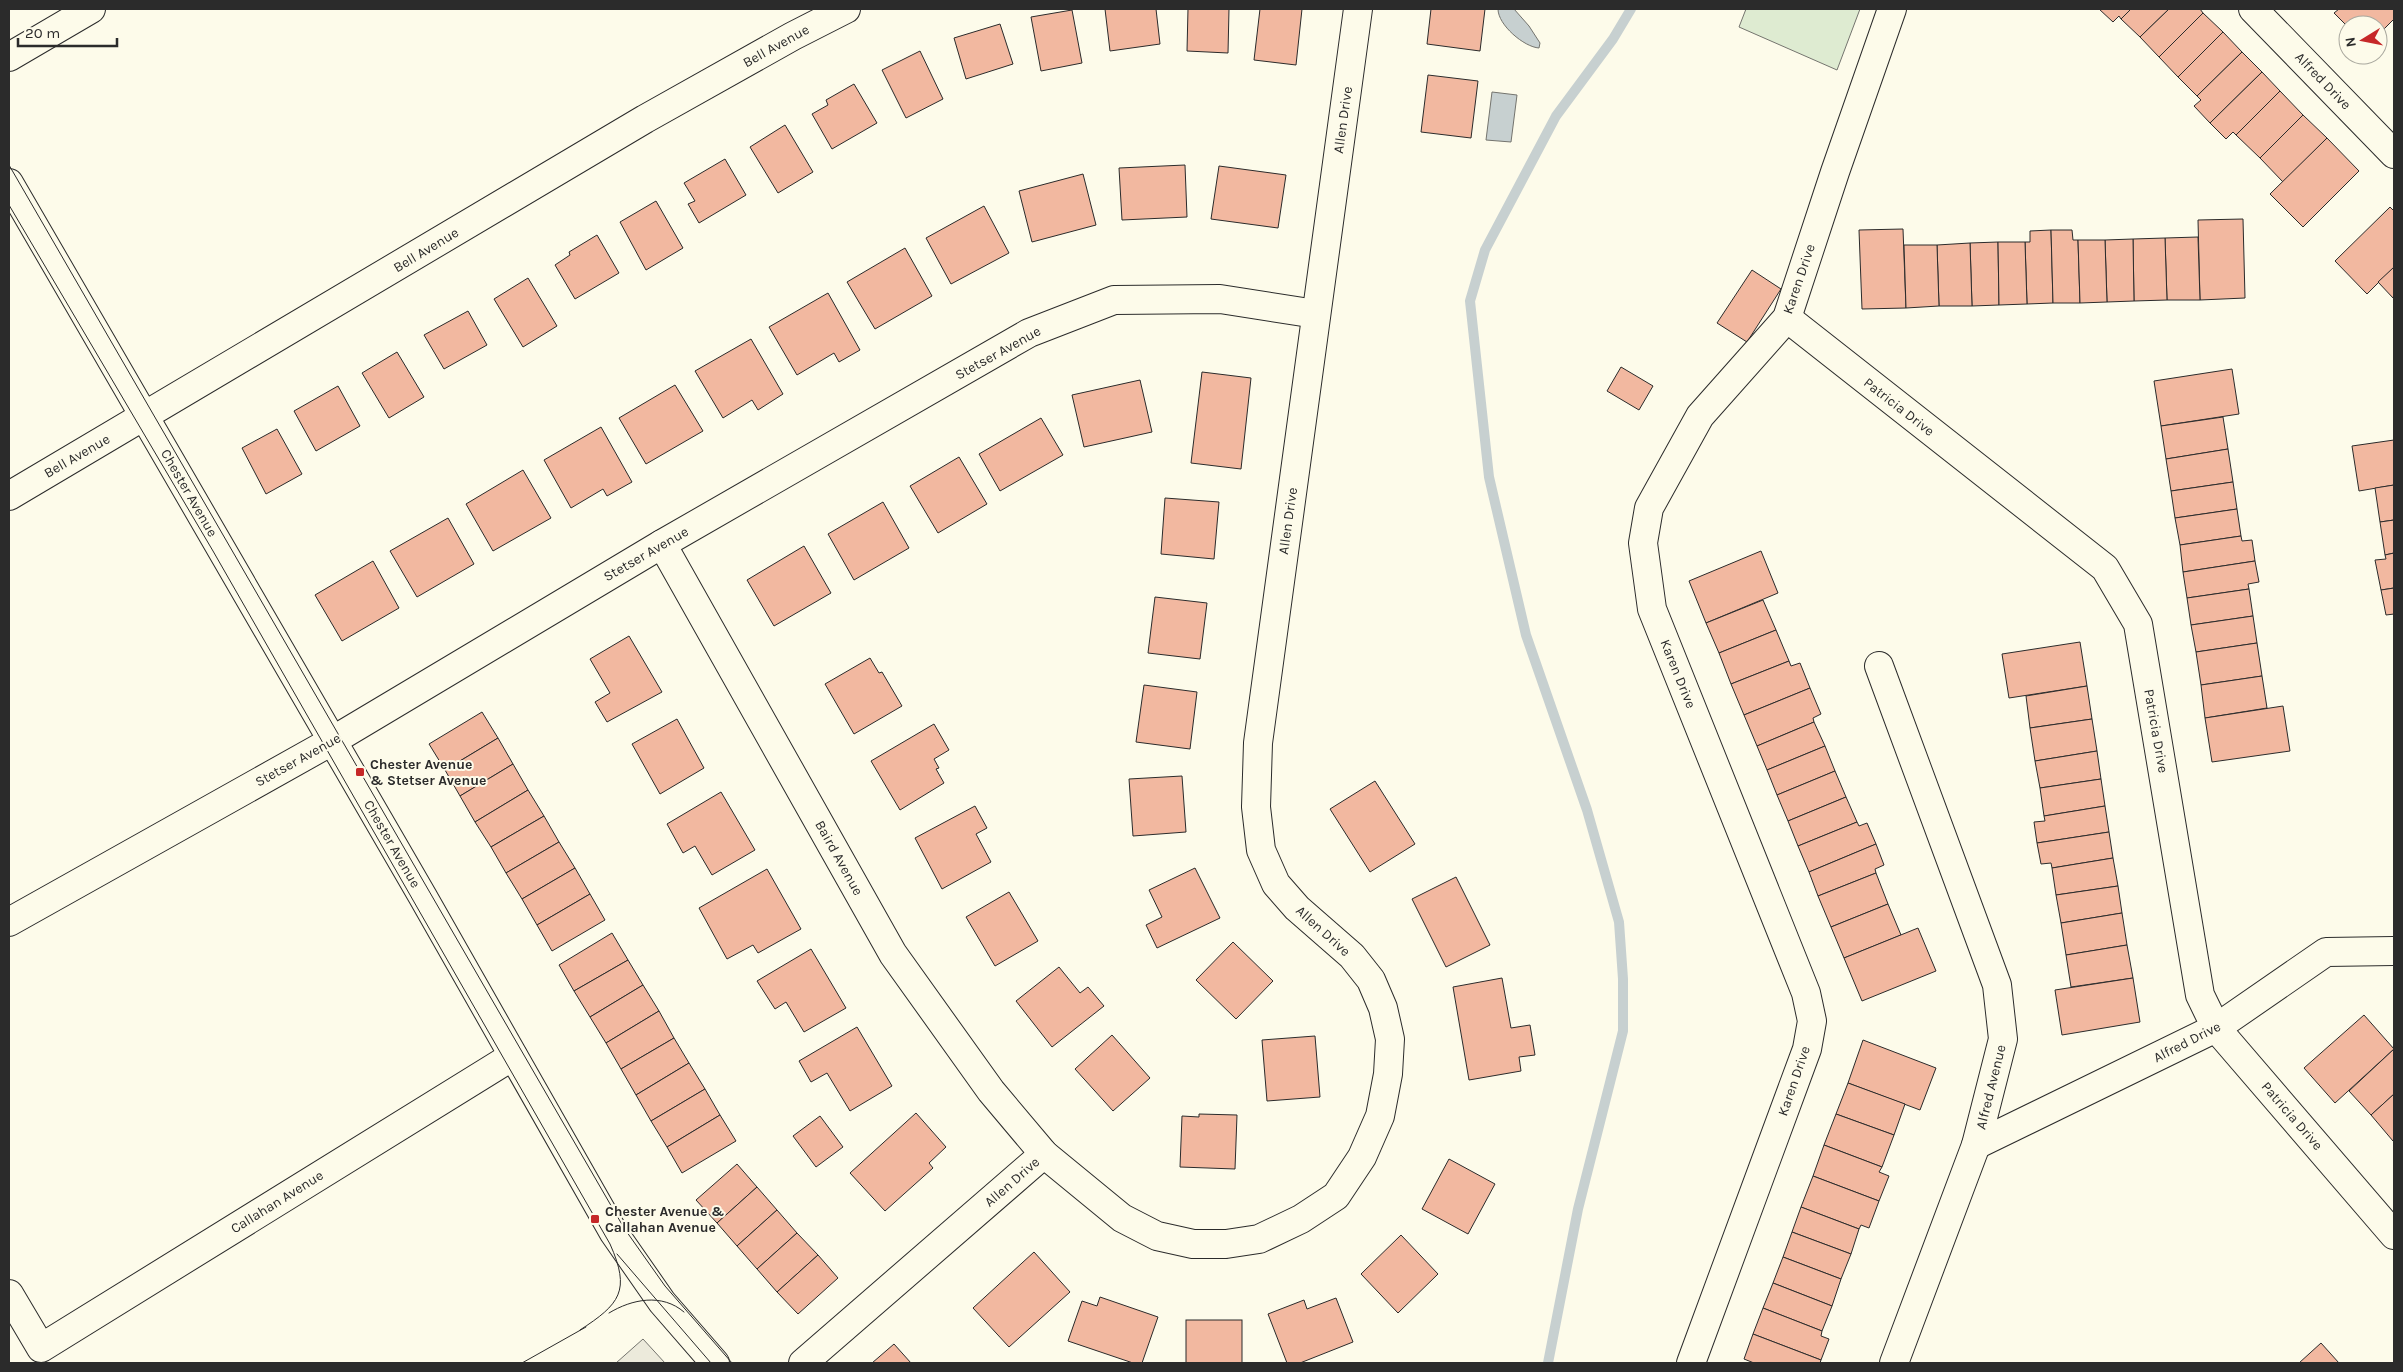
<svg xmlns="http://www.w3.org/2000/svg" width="2403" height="1372" font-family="Karla,sans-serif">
<rect width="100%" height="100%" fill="#fdfbea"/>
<path fill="#deebd1" stroke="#74746e" d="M1746,9H1860L1837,70L1739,27Z"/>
<path fill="#eceadb" stroke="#74746e" d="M643,1339L665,1363H616Z"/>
<g fill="#c7d0d0" stroke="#74746e">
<path d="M1498,9H1514L1529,26L1540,43L1539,48C1524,47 1498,25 1498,9Z"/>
<path d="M1492,92L1517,95L1511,142L1486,140Z"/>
</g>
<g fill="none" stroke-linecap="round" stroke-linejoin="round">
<path stroke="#c7d0d0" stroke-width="10" d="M1548,1363L1578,1209L1623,1031V979L1619,922L1587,810L1526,635L1489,477L1470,301L1485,250L1556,116L1613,39L1631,9"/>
</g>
<g fill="#f2b8a0" stroke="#2b2b2b">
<path d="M1105,9H1156L1160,44L1110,51Z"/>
<path d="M1188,9H1229L1228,53L1187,51Z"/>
<path d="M1260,9H1302L1296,65L1254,60Z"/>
<path d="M1431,9H1485L1480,51L1427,44Z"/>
<path d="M2099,9H2131L2121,19L2119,16L2113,22Z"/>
<path d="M2131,9H2169L2140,37L2121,19Z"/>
<path d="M2169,9H2200L2203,13L2159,57L2140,37Z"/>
<path d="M2339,9H2394V19L2378,35V25H2348V27L2334,13Z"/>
<path d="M1072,10L1082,63L1041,71L1031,17Z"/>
<path d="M2203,13L2223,32L2178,77L2159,57Z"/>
<path d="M1000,24L1013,64L966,79L954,38Z"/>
<path d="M2223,32L2242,52L2197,96L2178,77Z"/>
<path d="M920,51L943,99L906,118L882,70Z"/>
<path d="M2242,52L2262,72L2210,123L2194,106L2201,100L2197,96Z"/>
<path d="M2262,72L2280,91L2236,135L2233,132L2226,139L2210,123Z"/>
<path d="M1428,75L1478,81L1471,138L1421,132Z"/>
<path d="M854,84L877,123L832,149L812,114L828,105L826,100Z"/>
<path d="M2280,91L2303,115L2260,158L2236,135Z"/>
<path d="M2303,115L2327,138L2283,182L2260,158Z"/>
<path d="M785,125L813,172L778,193L750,147Z"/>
<path d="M2327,138L2359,171L2303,227L2270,194Z"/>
<path d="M725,159L746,195L699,223L688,204L695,201L684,183Z"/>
<path d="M1185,165L1187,217L1122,220L1119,168Z"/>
<path d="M1219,166L1286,175L1278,228L1211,219Z"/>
<path d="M1083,174L1096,225L1032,242L1019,191Z"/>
<path d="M656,201L683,248L646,270L620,222Z"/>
<path d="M984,206L1009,253L951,284L926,238Z"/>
<path d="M2390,207L2394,211V267L2367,294L2335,261Z"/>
<path d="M2243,219L2245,298L2200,300L2198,220Z"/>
<path d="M1903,229L1906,308L1862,309L1859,230Z"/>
<path d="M2051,230L2053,303L2027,304L2025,242H2030V231Z"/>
<path d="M2051,230H2072L2073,240H2078L2080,303H2053Z"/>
<path d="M597,235L619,273L575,299L555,265L570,255L569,252Z"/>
<path d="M2198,237L2200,300H2167L2165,238Z"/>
<path d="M2165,238L2167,300L2134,301L2133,239Z"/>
<path d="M2133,239L2134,301L2107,302L2105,240Z"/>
<path d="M2078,240H2105L2107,302L2080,303Z"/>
<path d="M1998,242L1999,305L1972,306L1970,243Z"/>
<path d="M1998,242H2025L2027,304L1999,305Z"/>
<path d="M1970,243L1972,306H1939L1937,245Z"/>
<path d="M1904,245H1937L1939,306L1906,308Z"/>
<path d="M905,248L932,296L875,329L847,282Z"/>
<path d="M2394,267V299L2378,282Z"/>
<path d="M1752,270L1781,289L1747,342L1717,323Z"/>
<path d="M528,278L557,326L523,347L494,299Z"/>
<path d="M828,293L860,350L839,362L834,353L797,375L769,327Z"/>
<path d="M468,311L487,345L444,369L424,335Z"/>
<path d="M751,339L783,394L758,410L752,400L723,418L695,371Z"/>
<path d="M397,352L424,397L389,418L362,373Z"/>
<path d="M1621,367L1653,386L1639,410L1607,391Z"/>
<path d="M2232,369L2239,414L2161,426L2154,381Z"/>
<path d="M1202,372L1251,378L1241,469L1191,463Z"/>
<path d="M1140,380L1152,432L1084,447L1072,395Z"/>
<path d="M675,385L703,431L646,464L619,418Z"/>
<path d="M338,386L360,426L316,451L294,411Z"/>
<path d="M2223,417L2228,449L2166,459L2161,426Z"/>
<path d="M1041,418L1063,455L1000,491L979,454Z"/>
<path d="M601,427L632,482L607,496L603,489L571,508L544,460Z"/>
<path d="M277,429L302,474L266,494L242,448Z"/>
<path d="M2394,440V485L2359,491L2352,446Z"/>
<path d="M2228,449L2233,482L2171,491L2166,459Z"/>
<path d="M959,457L987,504L938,533L910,486Z"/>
<path d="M523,470L551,518L493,551L466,504Z"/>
<path d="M2233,482L2237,509L2175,518L2171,491Z"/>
<path d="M2394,485V520L2380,522L2375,488Z"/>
<path d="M1165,498L1219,502L1214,559L1161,554Z"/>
<path d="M883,502L909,548L854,580L828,534Z"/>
<path d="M2237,509L2241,536L2180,545L2175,518Z"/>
<path d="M448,518L474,564L417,597L390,551Z"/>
<path d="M2394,520V553L2385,555L2380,522Z"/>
<path d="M2241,536L2242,541L2252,540L2255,561L2183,572L2180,545Z"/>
<path d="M804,546L831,593L774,626L747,580Z"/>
<path d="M1761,551L1778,593L1706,623L1689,581Z"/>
<path d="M2394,553V588L2381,590L2375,560L2386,559L2385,555Z"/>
<path d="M373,561L399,608L342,641L315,595Z"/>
<path d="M2255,561L2259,582L2248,584L2249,589L2187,598L2183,572Z"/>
<path d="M2394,588V614L2386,615L2381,590Z"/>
<path d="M2249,589L2253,616L2191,625L2187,598Z"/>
<path d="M1155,597L1207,603L1200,659L1148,653Z"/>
<path d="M1763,600L1776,630L1719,653L1706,623Z"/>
<path d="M2253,616L2257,643L2196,652L2191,625Z"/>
<path d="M1776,630L1789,661L1731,684L1719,653Z"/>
<path d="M629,636L662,692L607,722L595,702L610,693L590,659Z"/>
<path d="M2080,642L2087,686L2009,698L2002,654Z"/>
<path d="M2257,643L2262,676L2201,685L2196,652Z"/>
<path d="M870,658L879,673L882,672L902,706L854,734L825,684Z"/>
<path d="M1789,661L1791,666L1800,663L1810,688L1744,715L1731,684Z"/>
<path d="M2262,676L2267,708L2205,718L2201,685Z"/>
<path d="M1144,685L1197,692L1190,749L1136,742Z"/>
<path d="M2087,686L2092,719L2030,728L2026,696Z"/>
<path d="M1810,688L1821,714L1813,718L1814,722L1757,746L1744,715Z"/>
<path d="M2283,706L2290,751L2212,762L2205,718Z"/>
<path d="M482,712L498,738L445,770L429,744Z"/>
<path d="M677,719L704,768L660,794L632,744Z"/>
<path d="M2092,719L2097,751L2035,761L2030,728Z"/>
<path d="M1814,722L1825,746L1767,770L1757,746Z"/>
<path d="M934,724L949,750L934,759L939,768L936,769L944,783L900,810L871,761Z"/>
<path d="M498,738L513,764L460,796L445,770Z"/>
<path d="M1825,746L1835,771L1777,795L1767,770Z"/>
<path d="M2097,751L2101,779L2040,788L2035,761Z"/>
<path d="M513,764L528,790L475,822L460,796Z"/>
<path d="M1835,771L1846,797L1788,821L1777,795Z"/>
<path d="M1182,776L1186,832L1133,836L1129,779Z"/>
<path d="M2101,779L2105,806L2044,816L2040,788Z"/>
<path d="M1375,781L1415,844L1370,872L1330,809Z"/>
<path d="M528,790L544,816L491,847L475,822Z"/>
<path d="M721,792L755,850L712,875L695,846L683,853L667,824Z"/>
<path d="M1846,797L1857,822L1798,846L1788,821Z"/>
<path d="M975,806L987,828L976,834L991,862L942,889L915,838Z"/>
<path d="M2105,806L2109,832L2037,843L2034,822L2045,821L2044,816Z"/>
<path d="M544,816L559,842L506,873L491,847Z"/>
<path d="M1857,822L1859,826L1867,823L1876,844L1809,872L1798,846Z"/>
<path d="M2109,832L2113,858L2052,868L2051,863L2041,864L2037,843Z"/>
<path d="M559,842L575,868L522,899L506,873Z"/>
<path d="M1876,844L1884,865L1875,869L1876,873L1818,896L1809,872Z"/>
<path d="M2113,858L2118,886L2056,895L2052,868Z"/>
<path d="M575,868L590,894L537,925L522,899Z"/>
<path d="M1195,868L1220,918L1157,948L1146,925L1162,917L1149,890Z"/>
<path d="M767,869L801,929L758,953L753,945L727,959L699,908Z"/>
<path d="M1876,873L1888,904L1831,927L1818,896Z"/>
<path d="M1456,877L1490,945L1446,967L1412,899Z"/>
<path d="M2118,886L2122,913L2061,923L2056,895Z"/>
<path d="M1009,892L1038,941L995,966L966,917Z"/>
<path d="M590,894L605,920L552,951L537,925Z"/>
<path d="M1888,904L1901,935L1844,958L1831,927Z"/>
<path d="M2122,913L2127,945L2066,955L2061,923Z"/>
<path d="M1918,928L1936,971L1862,1001L1844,958Z"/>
<path d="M612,933L628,960L574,991L559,965Z"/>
<path d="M1233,942L1273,981L1236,1019L1196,980Z"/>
<path d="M2127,945L2133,978L2071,987L2066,955Z"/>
<path d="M811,949L846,1008L804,1032L786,1002L775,1009L757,981Z"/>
<path d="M628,960L643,985L590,1017L574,991Z"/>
<path d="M1059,967L1080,993L1088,987L1104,1006L1052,1047L1016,1001Z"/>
<path d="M1502,978L1511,1028L1530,1025L1535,1055L1519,1057L1521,1071L1469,1080L1453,987Z"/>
<path d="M2133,978L2140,1022L2062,1035L2055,990Z"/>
<path d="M643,985L659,1011L606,1043L590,1017Z"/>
<path d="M659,1011L674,1038L621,1069L606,1043Z"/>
<path d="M2364,1015L2394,1049L2335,1103L2304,1068Z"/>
<path d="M857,1027L892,1086L850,1111L827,1073L811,1082L799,1061Z"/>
<path d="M1112,1035L1150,1078L1113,1111L1075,1069Z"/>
<path d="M1315,1036L1320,1097L1267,1101L1262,1040Z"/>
<path d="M674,1038L689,1063L636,1095L621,1069Z"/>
<path d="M1863,1040L1936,1068L1920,1110L1848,1083Z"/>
<path d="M2394,1049V1094L2371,1115L2349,1091Z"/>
<path d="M689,1063L705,1089L651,1121L636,1095Z"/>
<path d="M1848,1083L1905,1104L1894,1135L1836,1114Z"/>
<path d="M705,1089L720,1115L667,1147L651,1121Z"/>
<path d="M2394,1094V1139L2393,1141L2371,1115Z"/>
<path d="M916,1113L946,1147L929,1163L933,1168L885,1211L850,1173Z"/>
<path d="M1199,1114L1237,1115L1235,1169L1180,1167L1182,1116L1199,1117Z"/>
<path d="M1836,1114L1894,1135L1882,1167L1824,1145Z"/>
<path d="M720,1115L736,1141L682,1173L667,1147Z"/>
<path d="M820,1116L843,1147L816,1167L793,1136Z"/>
<path d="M1824,1145L1882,1167L1879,1172L1889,1176L1879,1201L1813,1176Z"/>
<path d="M1449,1159L1495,1184L1468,1234L1422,1209Z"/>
<path d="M737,1164L757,1187L717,1223L696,1200Z"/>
<path d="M1813,1176L1879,1201L1869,1228L1861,1225L1859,1229L1801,1207Z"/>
<path d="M757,1187L777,1210L737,1246L717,1223Z"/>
<path d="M1801,1207L1859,1229L1851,1254L1792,1232Z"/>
<path d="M777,1210L797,1233L757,1269L737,1246Z"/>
<path d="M1792,1232L1851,1254L1841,1279L1783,1257Z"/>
<path d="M797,1233L818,1255L777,1292L757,1269Z"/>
<path d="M1401,1235L1438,1274L1398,1313L1361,1274Z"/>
<path d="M1034,1252L1070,1292L1009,1347L973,1308Z"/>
<path d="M818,1255L838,1278L798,1314L777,1292Z"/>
<path d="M1783,1257L1841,1279L1832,1306L1773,1283Z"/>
<path d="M1773,1283L1832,1306L1822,1331L1763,1308Z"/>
<path d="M1100,1297L1158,1317L1142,1363H1133L1068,1341L1082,1301L1097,1306Z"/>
<path d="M1336,1298L1353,1342L1300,1363H1287L1268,1314L1304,1300L1307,1309Z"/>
<path d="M1763,1308L1822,1331L1821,1336L1829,1339L1821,1360L1753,1334Z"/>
<rect x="1186" y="1320" width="56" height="43"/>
<path d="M1753,1334L1821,1360L1820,1363H1754L1744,1359Z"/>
<path d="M2321,1343L2339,1363H2299Z"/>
<path d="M894,1344L911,1363H872Z"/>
</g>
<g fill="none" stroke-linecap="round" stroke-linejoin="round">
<g stroke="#2b2b2b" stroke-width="30">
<g id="minor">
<path d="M2253,9L2394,154"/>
<path d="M9,57L91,9"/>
<path d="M9,183L423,897L614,1233L662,1302L715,1363"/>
<path d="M1787,318L2105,568L2138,624L2200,995L2216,1028L2394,1235"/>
<path d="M9,496L645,119L793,36L846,9"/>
<path d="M662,544L893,954L991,1091L1044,1154L1122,1218L1157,1236L1193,1244H1226L1259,1239L1301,1219L1336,1196L1362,1157L1380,1116L1388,1074L1390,1039L1383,1008L1371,980L1352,956L1297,908L1276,884L1261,850L1256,807L1258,743L1358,9"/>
<path d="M1879,666L1997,985L2003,1039L1976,1145L1894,1363"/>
<path d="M9,922L332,741L662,544L1029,333L1114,300L1220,299L1316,314"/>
<path d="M1976,1145L2216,1028L2326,952L2394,951"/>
<path d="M9,1294L41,1348L513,1056"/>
<path d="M803,1363L1044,1154"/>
<path d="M1691,1363L1807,1049L1812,1021L1806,993L1652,609L1643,543L1649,508L1700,416L1787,318L1835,172L1892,9"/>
</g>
</g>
<use href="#minor" stroke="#fdfbea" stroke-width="28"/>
<g stroke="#2b2b2b" stroke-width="1">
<path d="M9,165L624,1228L665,1286L732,1363"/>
<path d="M9,205L213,551L610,1244C631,1291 620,1304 580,1330"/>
<path d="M617,1254L711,1363"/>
<path d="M609,1313C632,1299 662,1293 684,1312"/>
<path d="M522,1363L586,1327"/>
</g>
</g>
<g fill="#c62828" stroke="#fdfbea" stroke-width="2">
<rect x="355" y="767" width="10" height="10" rx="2.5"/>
<rect x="590" y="1214" width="10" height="10" rx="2.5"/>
</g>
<g text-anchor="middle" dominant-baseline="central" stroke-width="4" stroke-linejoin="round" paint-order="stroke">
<g font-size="14" fill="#2b2b2b" stroke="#fdfbea">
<text transform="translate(776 46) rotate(-29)">Bell Avenue</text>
<text transform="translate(2323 81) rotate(46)">Alfred Drive</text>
<text transform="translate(1343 120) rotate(-82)">Allen Drive</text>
<text transform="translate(426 250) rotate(-31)">Bell Avenue</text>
<text transform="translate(1799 279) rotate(-71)">Karen Drive</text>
<text transform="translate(998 353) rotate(-29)">Stetser Avenue</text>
<text transform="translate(1899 407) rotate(38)">Patricia Drive</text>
<text transform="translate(77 456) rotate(-30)">Bell Avenue</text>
<text transform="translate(189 493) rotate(60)">Chester Avenue</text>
<text transform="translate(1288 521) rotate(-82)">Allen Drive</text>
<text transform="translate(646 554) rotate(-30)">Stetser Avenue</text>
<text transform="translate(1678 674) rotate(68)">Karen Drive</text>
<text transform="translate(2156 731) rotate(80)">Patricia Drive</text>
<text transform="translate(298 760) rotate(-29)">Stetser Avenue</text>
<text transform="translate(392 844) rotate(60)">Chester Avenue</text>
<text transform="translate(839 858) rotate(61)">Baird Avenue</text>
<text transform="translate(1323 931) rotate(42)">Allen Drive</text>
<text transform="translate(2187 1042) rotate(-27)">Alfred Drive</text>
<text transform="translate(1794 1081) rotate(-71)">Karen Drive</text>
<text transform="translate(1991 1087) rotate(-76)">Alfred Avenue</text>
<text transform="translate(2292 1116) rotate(49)">Patricia Drive</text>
<text transform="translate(1012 1182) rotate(-41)">Allen Drive</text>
<text transform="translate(277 1202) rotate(-32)">Callahan Avenue</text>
</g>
<g font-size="14" font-weight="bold" fill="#2b2b2b" stroke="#fdfbea" text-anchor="start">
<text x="370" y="764">Chester Avenue<tspan x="370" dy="16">&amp; Stetser Avenue</tspan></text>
<text x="605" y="1211">Chester Avenue &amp;<tspan x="605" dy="16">Callahan Avenue</tspan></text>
</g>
</g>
<rect width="2403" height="1372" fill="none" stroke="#2b2b2b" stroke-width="20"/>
<g transform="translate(2363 40) rotate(260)"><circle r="24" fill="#fdfbea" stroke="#a9a89e"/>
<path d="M0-4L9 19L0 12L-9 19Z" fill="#c62828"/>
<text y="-8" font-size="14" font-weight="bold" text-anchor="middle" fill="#2b2b2b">N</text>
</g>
<path d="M18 38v8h99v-8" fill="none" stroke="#2b2b2b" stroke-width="2.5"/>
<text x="25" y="38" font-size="15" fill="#2b2b2b" stroke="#fdfbea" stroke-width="4" paint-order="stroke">20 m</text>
</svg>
